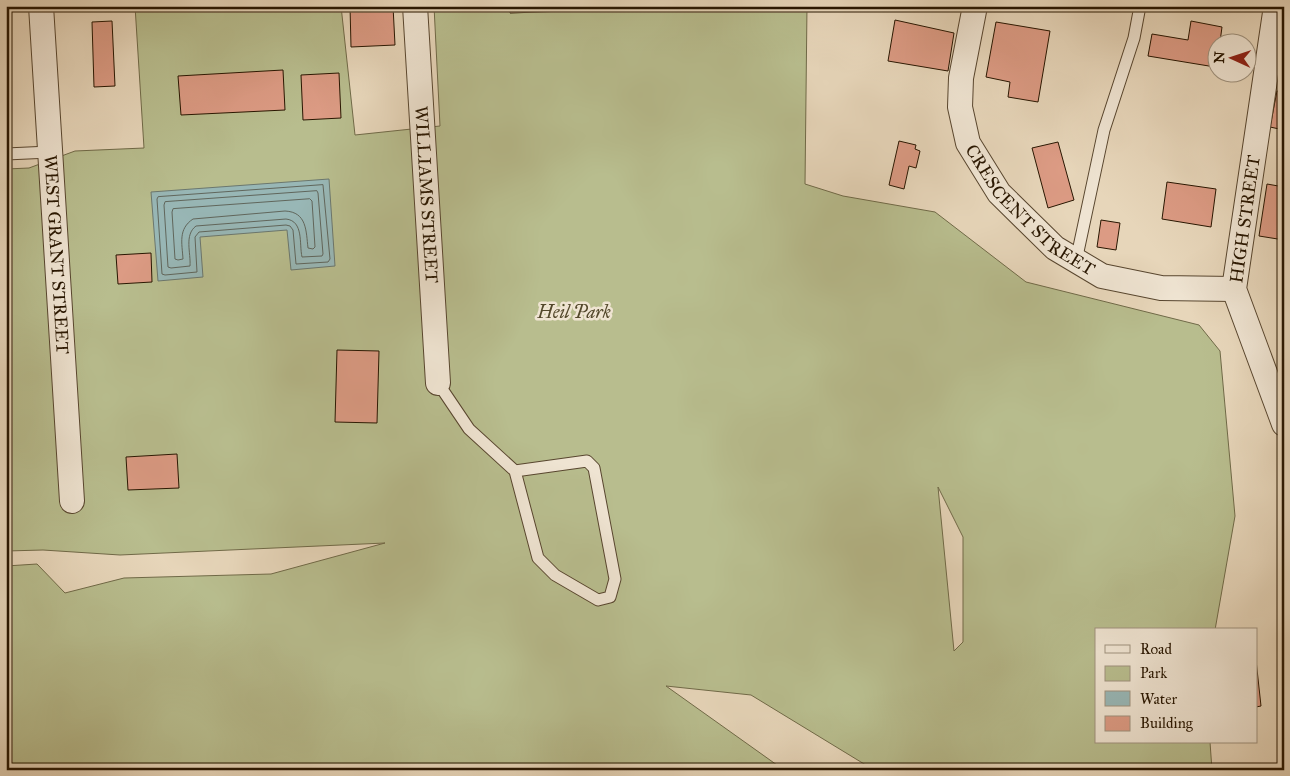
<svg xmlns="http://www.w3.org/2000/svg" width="1290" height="776" font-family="'IM FELL Great Primer',serif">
<rect width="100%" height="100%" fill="#e7d6ba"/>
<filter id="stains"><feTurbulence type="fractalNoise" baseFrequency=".004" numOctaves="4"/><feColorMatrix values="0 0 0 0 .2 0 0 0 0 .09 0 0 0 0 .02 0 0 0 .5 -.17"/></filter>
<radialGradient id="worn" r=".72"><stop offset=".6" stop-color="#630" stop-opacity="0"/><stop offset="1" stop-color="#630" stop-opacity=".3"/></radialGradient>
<path fill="#b8bd8e" stroke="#706a48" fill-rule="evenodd" d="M135,6H341L355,135L440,126L434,6H807L805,184L843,196L935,212L1026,282L1199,325L1220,351L1235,516L1215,630H1096V742H1210L1212,770H874L751,695L666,686L784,770H6V566L37,564L65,593L124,578L271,574L385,543L120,555L43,550L6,551V169L29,168L75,151L144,148ZM938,487L963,537V642L954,651Z"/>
<path fill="#98b7b6" stroke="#6b776e" d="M329,179L335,266L291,270L287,230L200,237L203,277L158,281L151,192Z"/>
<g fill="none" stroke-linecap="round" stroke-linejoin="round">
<g stroke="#60665c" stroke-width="1">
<path d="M323,185L330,259L328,262L296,264L293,230L290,226L286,225L199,232L195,237L197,272L165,275L162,274L157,199L158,197Z"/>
<path d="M317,191L318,193L323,254L322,256L302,257C299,244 304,221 286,219L196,226C184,235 191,253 190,266L171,268L168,267L164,205L165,202Z"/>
<path d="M310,199L312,201L315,247L313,249L308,248C306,231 307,212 285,211L193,219C178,229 182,243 183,259L178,260L175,259L172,212L173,209Z"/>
</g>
</g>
<g fill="#dc9b84" stroke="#281601">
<path d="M350,6H393L395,45L351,47Z"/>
<path d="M456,6H478L479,10H456Z"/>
<path d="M510,6H594V10L510,13Z"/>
<path d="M895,20L954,33L948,71L888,61Z"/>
<path d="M112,21L115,86L94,87L92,22Z"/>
<path d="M1191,21L1222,27L1220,42H1218L1215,67L1148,56L1152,34L1188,40Z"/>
<path d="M996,22L1050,31L1038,102L1008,97L1010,82L986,77Z"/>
<path d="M283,70L285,110L181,115L178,76Z"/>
<path d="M339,73L341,118L303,120L301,75Z"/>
<path d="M1277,91L1284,93V130L1270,127Z"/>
<path d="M899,141L916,145L915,149L920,151L916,168L909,166L904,189L889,185Z"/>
<path d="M1058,142L1074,200L1048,208L1032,148Z"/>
<path d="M1167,182L1216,189L1211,227L1162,219Z"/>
<path d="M1267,184L1284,187V240L1259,236Z"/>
<path d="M1101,220L1120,223L1116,250L1097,247Z"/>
<path d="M151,253L152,282L118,284L116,255Z"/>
<path d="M337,350L379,351L377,423L335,422Z"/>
<path d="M177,454L179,488L128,490L126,457Z"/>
<path d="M1256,660L1261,706L1256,707Z"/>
</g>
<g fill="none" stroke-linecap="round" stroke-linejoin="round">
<g stroke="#58462f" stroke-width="13">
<g id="service">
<path d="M6,154L50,152"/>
<path d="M1076,261L1104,130L1134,38L1140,6"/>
<path d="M438,383L469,429L515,471L538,558L555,575L598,600L610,597L615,579L594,468L587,461L515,471"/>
</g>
</g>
<g stroke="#58462f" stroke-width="26">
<g id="minor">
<path id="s1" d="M41,6L72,501"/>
<path id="s2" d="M415,6L438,383"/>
<path id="s3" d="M975,6L961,78L960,107L968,143L999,193L1055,248L1102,276L1161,288L1234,289"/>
<path d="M1276,6L1234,289L1284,424"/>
</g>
</g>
<use href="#service" stroke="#efe4d2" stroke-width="11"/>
<use href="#minor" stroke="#efe4d2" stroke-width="24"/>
</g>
<g text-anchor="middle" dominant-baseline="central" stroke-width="5" stroke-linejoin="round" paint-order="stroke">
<g font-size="18" fill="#281601" stroke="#efe4d2">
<text stroke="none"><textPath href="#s2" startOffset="189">WILLIAMS STREET</textPath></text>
<text stroke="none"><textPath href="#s3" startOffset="232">CRESCENT STREET</textPath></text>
<text transform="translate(1245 219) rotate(-82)">HIGH STREET</text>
<text stroke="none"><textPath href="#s1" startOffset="249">WEST GRANT STREET</textPath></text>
</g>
<g font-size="18" font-style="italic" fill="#53482b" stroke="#efe4d2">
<text x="574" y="312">Heil Park</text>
</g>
</g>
<rect width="1290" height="776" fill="none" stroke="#e7d6ba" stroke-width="25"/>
<rect x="8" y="8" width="1275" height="761" fill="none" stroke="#281601" stroke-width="2.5"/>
<rect x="12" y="12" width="1265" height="751" fill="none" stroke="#281601"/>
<rect x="1095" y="628" width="162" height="115" fill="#efe4d2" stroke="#9f927e"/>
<rect x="1105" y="645" width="25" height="8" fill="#efe4d2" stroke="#9f927e"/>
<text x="1140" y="654" font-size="15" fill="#281601">Road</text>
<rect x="1105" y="666" width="25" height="15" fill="#b8bd8e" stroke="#9f927e"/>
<text x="1140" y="678" font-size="15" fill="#281601">Park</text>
<rect x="1105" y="691" width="25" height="15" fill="#98b7b6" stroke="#9f927e"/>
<text x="1140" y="704" font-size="15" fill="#281601">Water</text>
<rect x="1105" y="716" width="25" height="15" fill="#dc9b84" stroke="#9f927e"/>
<text x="1140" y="728" font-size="15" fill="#281601">Building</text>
<g transform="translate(1232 58) rotate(273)"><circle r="24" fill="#efe4d2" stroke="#9f927e"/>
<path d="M0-4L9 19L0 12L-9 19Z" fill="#8f2418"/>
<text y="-8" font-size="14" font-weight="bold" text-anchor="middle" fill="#281601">N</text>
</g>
<rect width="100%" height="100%" filter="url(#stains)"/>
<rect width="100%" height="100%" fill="url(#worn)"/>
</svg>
